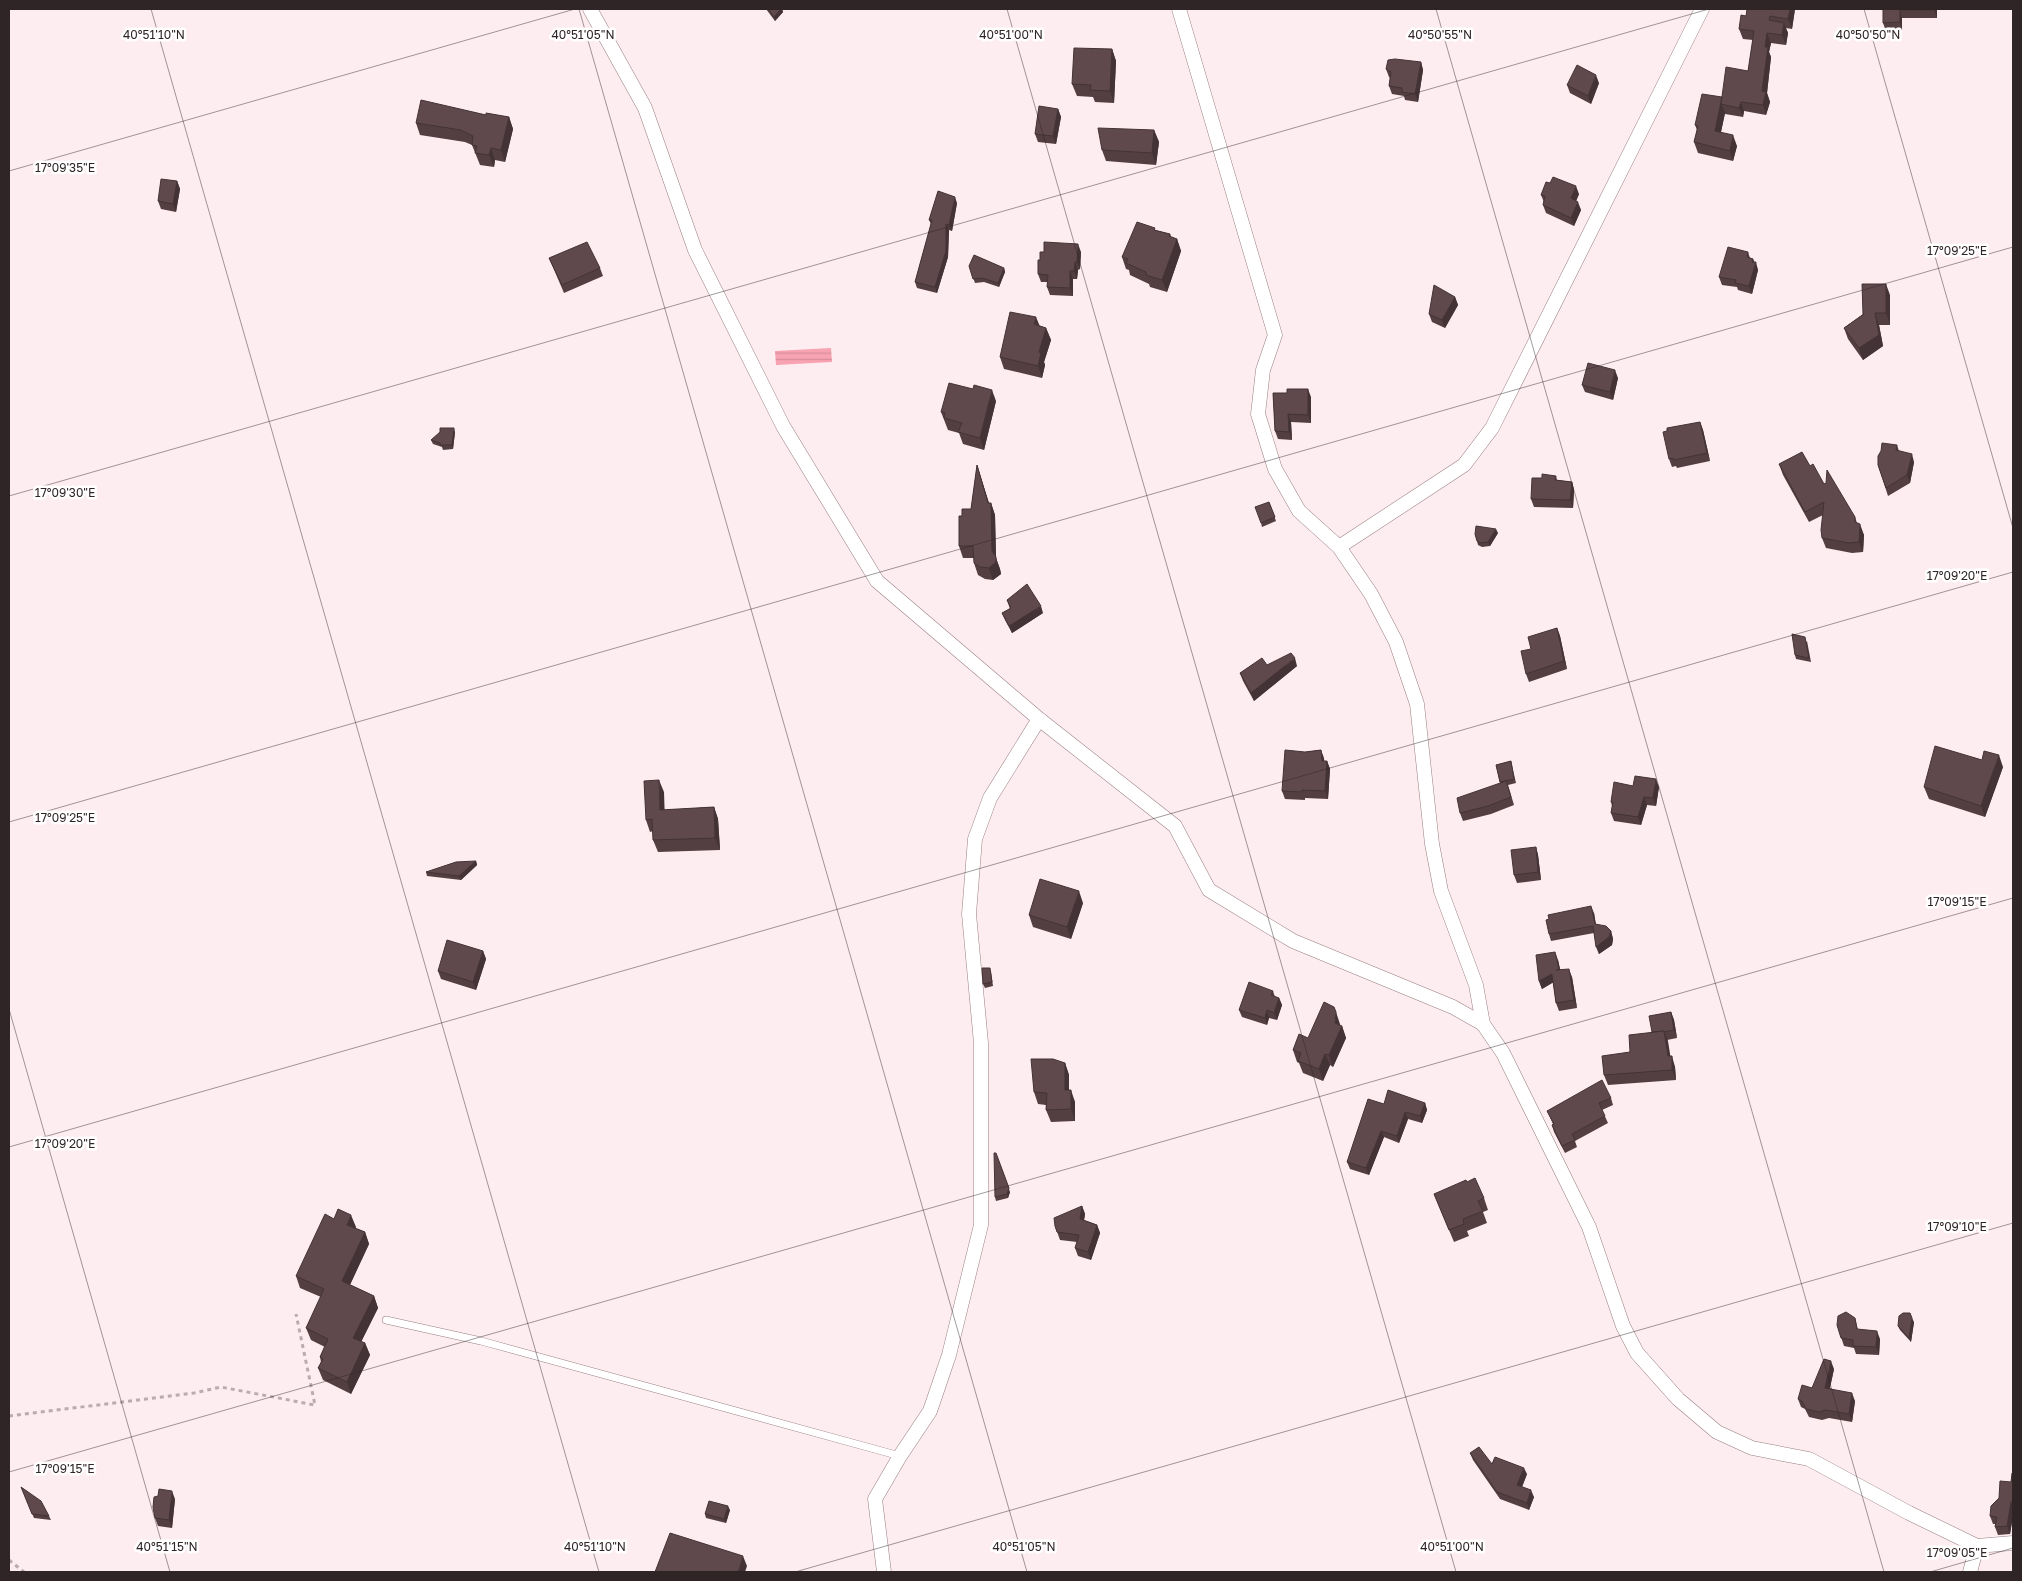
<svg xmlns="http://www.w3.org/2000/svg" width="2022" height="1581" font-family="'Golos Text',sans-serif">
<defs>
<pattern id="water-rules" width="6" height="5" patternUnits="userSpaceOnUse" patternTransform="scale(1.25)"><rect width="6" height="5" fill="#f8a3b2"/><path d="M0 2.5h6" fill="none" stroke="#d58c99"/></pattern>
</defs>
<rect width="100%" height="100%" fill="#feedf0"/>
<path fill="url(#water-rules)" d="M831,348L832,362L776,365L775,351Z"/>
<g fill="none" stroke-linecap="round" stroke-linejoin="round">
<g stroke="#987f82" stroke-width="8">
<path id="service" d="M386,1320L481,1341L900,1456"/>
</g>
<g stroke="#987f82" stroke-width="15">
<g id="minor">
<path d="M590,9L645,108L695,250L783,426L877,581L1039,719L1175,826L1209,890L1293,941L1453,1007L1483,1024L1503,1053L1589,1227L1623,1326L1637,1353L1678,1399L1717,1432L1752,1448L1809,1459L1909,1513L1977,1546"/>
<path d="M1179,9L1275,335L1263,370L1258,414L1275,469L1299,511L1339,547L1371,594L1396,642L1417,704L1432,844L1441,891L1476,985L1483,1024"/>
<path d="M1339,547L1464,465L1492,428L1702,9"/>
<path d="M884,1572L875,1499L900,1456L930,1411L949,1355L981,1225V1043L969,914L975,839L990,798L1039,719"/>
<path d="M1970,1572L1977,1546L2013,1543"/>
</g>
</g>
<g stroke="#baabae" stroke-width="3" stroke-dasharray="4 4" stroke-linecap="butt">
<path d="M9,1416L194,1393L221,1387L315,1405L296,1314"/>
<path d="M9,1560L24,1572"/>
</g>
<use href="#service" stroke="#fff" stroke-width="7"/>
<use href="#minor" stroke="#fff" stroke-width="14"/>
</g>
<g fill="#533f42">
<path d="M766,9H782L783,12L775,21Z"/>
<path d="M1795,9L1792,29L1786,28L1788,33L1786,45L1771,43L1769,52L1771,57L1767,93L1770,102L1766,115L1744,111L1743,117L1725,114V113L1721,132L1737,146L1733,161L1698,153L1694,142L1697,130L1695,125L1722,97L1748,71L1753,40L1743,39L1739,29L1746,16Z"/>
<path d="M1883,9H1937V18H1902V30L1886,31L1883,23Z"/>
<path d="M1112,49L1116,61L1114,103L1095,102L1093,97L1077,96L1072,84Z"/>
<path d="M1421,62L1423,70L1418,102L1405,100L1404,96L1392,94L1389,86L1390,78L1389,77L1386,69Z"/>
<path d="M1599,83L1591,104L1570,93L1567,85Z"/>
<path d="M1058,109L1061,117L1056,144L1038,142L1035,134Z"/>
<path d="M486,115L509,117L513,129L505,162L495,160L494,167L480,165L472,145L465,142L420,135L416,123Z"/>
<path d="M1154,130L1159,142L1156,165L1106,161L1102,150Z"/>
<path d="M177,181L180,189L176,212L161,209L158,201Z"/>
<path d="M1579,194L1576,201L1581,210L1574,226L1546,213L1543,205L1544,202L1541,195Z"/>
<path d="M957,203L952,231L949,230L948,257L937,293L917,288L915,282L931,224L929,220Z"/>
<path d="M1155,228V230L1170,234L1171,237L1177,239L1181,251L1167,292L1150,287L1149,284L1130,275L1129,270L1126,269L1122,257Z"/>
<path d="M1081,252L1080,269L1078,270L1077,279H1073V296L1050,295L1047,287L1048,282H1041L1038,274Z"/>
<path d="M1748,252L1750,258L1753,259L1758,270L1752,294L1738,290L1737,287L1722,285L1719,277Z"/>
<path d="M549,258L600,268L603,276L564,293Z"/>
<path d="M969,266L1004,268L1005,272L999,287L984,282L975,283Z"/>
<path d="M1890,295V325H1879L1883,346L1863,360L1848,339L1844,328L1863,314Z"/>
<path d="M1455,297L1458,305L1445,328L1432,322L1429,314Z"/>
<path d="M1039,326L1046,328L1051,340L1044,362L1045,365L1042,378L1004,369L1000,357Z"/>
<path d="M1618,378L1613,400L1585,392L1582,385Z"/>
<path d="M1273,393L1311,397V423L1291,422L1292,440L1278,439L1275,431Z"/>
<path d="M996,401L984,450L963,444L959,433L948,430L941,412Z"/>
<path d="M1700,422L1703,430L1710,461L1677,468L1676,466L1672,467L1669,459Z"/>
<path d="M455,432L453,449L443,450L442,447L433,444L431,440Z"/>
<path d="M1897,445L1899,451L1914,462L1910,483L1888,496L1878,465Z"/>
<path d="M1779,464L1810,466L1824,484L1855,517L1857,523L1864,535L1863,552L1852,553L1826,548L1822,538L1823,515L1809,522L1783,475Z"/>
<path d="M977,465L989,503H991L995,515L996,558L1000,569L1001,574L993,580L985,579L978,575L974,563V558H963L959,546L962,516L971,509Z"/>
<path d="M1556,476L1557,480L1572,482L1574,490L1573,508L1534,507L1531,499L1542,478Z"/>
<path d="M1269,502L1276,521L1262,527L1261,523Z"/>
<path d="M1498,533L1490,546L1482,547L1478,545L1475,534Z"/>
<path d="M1007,600L1043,613L1012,633L1005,620L1002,613L1010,609Z"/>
<path d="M1557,628L1560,636L1567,669L1529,682L1526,674L1531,649Z"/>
<path d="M1807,641L1811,662L1796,659L1795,655Z"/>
<path d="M1267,665L1297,666L1254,701L1243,681L1240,673Z"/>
<path d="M1321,750L1324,761H1327L1330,769L1328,799L1305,798V800L1285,799L1282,791L1305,752Z"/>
<path d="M1511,761L1516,783L1508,785L1514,805L1491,814L1463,821L1460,813L1500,783L1496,765Z"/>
<path d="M2003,767L1985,817L1929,799L1924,787Z"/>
<path d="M1633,786L1659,787L1656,806L1647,805L1641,825L1614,821L1611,813L1612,806L1611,802Z"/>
<path d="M664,792V810L714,807L718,819L720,850L658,852L653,840V831L650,832L646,820Z"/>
<path d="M1536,847L1538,855L1541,880L1517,883L1514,875Z"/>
<path d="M476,861L477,865L461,880L427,876L426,872Z"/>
<path d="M1083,903L1071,939L1033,927L1029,915Z"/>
<path d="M1594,913L1596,925L1611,931L1613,939L1612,945L1599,954L1594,933L1551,941L1549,934Z"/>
<path d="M483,951L486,959L476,990L441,979L438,971Z"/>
<path d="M1558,960L1560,970L1572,977L1577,1008L1559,1011L1556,1003L1553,982L1542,989L1539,981Z"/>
<path d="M991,972L993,986L985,988L983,984Z"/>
<path d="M1273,991L1275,997L1279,998L1282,1005L1277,1020L1269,1018L1267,1025L1242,1017L1239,1010Z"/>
<path d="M1671,1012L1674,1020L1677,1038L1667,1040L1670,1056L1675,1067L1676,1080L1608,1085L1604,1075L1652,1032Z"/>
<path d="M1340,1024V1026H1342L1346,1038L1333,1067L1330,1065L1323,1081L1303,1073L1299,1063L1297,1062L1293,1050L1308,1038Z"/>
<path d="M1065,1063L1069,1075V1090L1075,1102V1121L1051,1122L1046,1110V1105L1038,1104L1034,1092Z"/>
<path d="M1611,1098L1613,1105L1602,1110L1608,1123L1575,1141L1577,1147L1565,1153L1554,1132L1552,1125L1553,1124L1547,1111Z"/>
<path d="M1425,1103L1427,1110L1422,1123L1408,1119L1399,1143L1384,1137L1369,1175L1350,1169L1347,1162L1384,1104Z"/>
<path d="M1467,1182L1484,1198L1488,1210L1483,1212L1487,1223L1467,1231L1469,1236L1454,1242L1434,1194Z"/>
<path d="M1010,1192L1008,1198L996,1201L995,1197Z"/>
<path d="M1082,1206L1085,1214L1084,1220L1097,1225L1100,1233L1091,1260L1078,1256L1075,1248L1077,1242L1060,1240L1055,1226Z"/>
<path d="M334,1219L356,1227L355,1228L365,1232L369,1244L350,1285L374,1296L378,1308L361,1342L365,1343L370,1355L351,1394L323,1380L318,1368L321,1362L320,1357L325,1347L311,1340L306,1328L321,1297L300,1288L296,1276Z"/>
<path d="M1855,1318L1858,1330L1880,1339L1879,1355L1856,1354L1854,1348L1844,1346L1837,1325Z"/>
<path d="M1914,1322L1911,1342L1900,1330L1898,1326Z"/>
<path d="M1834,1369L1830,1388L1855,1401L1852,1422L1829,1418L1822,1420L1809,1417L1805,1409L1801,1407L1798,1399Z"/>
<path d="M1470,1453L1492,1464L1527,1474L1522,1487L1534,1497L1529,1510L1500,1499L1473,1460Z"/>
<path d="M2013,1473V1516L2010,1534L1998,1535L1995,1527L1996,1524H1993L1990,1516L1999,1498L2011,1482Z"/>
<path d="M21,1487L49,1516L51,1520L34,1518Z"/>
<path d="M175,1499L172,1528L158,1526L155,1518Z"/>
<path d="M730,1510L726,1523L706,1518L705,1514Z"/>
</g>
<g fill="#433336">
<path d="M781,9H782L783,12L775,21L774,17Z"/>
<path d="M1790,9H1795L1792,29L1788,19Z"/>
<path d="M1934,9H1937V18L1934,10Z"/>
<path d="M1900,10L1902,18V30L1900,22Z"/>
<path d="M1784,23L1788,33L1786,45L1782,35Z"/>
<path d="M1767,33L1771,43L1769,52L1771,57L1767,93L1770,102L1766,115L1763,105L1762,91L1765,47Z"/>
<path d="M1112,49L1116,61L1114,103L1110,91Z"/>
<path d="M1421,62L1423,70L1418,102L1415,94Z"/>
<path d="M1596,75L1599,83L1591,104L1588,96Z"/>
<path d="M1722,97L1721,104L1725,113L1719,141L1715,131Z"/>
<path d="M1741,102L1744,111L1743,117L1739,108Z"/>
<path d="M1058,109L1061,117L1056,144L1053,136Z"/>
<path d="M509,117L513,129L505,162L501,150Z"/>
<path d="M1154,130L1159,142L1156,165L1152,153Z"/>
<path d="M1733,135L1737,146L1733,161L1730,151Z"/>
<path d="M491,148L495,160L494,167L489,155Z"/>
<path d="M177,181L180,189L176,212L173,204Z"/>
<path d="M1576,186L1579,194L1574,206L1571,198Z"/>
<path d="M955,197L957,203L952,231L949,225Z"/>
<path d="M1578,202L1581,210L1574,226L1571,218Z"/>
<path d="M946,224L949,230L948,257L937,293L935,287Z"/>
<path d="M1170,234L1174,246L1177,239L1181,251L1167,292L1162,280Z"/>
<path d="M1078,244L1081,252L1080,269L1077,262Z"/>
<path d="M1753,259L1755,265L1756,262L1758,270L1752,294L1749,286Z"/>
<path d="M1075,262L1078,270L1077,279L1074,271Z"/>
<path d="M1004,268L1005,272L999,287L998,283Z"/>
<path d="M1070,271L1073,279V296L1070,288Z"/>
<path d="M1886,284L1890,295V325L1886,313Z"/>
<path d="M1455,297L1458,305L1445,328L1442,320Z"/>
<path d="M1875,313L1879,325L1883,346L1863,360L1859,348Z"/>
<path d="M1036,317L1041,329L1034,324Z"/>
<path d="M1046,328L1051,340L1044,362L1045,365L1042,378L1038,366L1039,352Z"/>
<path d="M1615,370L1618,378L1613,400L1610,392Z"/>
<path d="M1308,389L1311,397V423L1308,415Z"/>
<path d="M992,390L996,401L984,450L980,438Z"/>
<path d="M1288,414L1291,422L1292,440L1289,432Z"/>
<path d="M1700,422L1703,430L1710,461L1707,453Z"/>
<path d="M454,428L455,432L453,449L452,445Z"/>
<path d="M1912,454L1914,462L1910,483L1907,475Z"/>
<path d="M977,465L991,510V503L995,515L996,558L1000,569L1001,574L993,580L989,568L992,551Z"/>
<path d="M1572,482L1574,490L1573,508L1570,500Z"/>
<path d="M1860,524L1864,535L1863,552L1859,542Z"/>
<path d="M1496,529L1498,533L1490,546L1488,542Z"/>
<path d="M1041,606L1043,613L1012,633L1009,626Z"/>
<path d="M1557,628L1560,636L1567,669L1564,661Z"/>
<path d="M1295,658L1297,666L1254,701L1251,693Z"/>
<path d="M1321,750L1324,758L1325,769L1322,761Z"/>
<path d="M1999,755L2003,767L1985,817L1981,806Z"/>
<path d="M1327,761L1330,769L1328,799L1325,791Z"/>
<path d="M1656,779L1659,787L1656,806L1653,798Z"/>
<path d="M659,780L664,792L665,822L660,810Z"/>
<path d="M1644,797L1647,805L1641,825L1638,817Z"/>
<path d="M714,807L718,819L720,850L715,838Z"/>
<path d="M1536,847L1538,855L1541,880L1538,872Z"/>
<path d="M476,861L477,865L461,880L459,876Z"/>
<path d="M1079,891L1083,903L1071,939L1067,927Z"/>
<path d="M1591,906L1594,913L1597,932L1595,924Z"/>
<path d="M1611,931L1613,939L1612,945L1599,954L1596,947Z"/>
<path d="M483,951L486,959L476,990L473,982Z"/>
<path d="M1555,952L1558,960L1562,977L1559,978Z"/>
<path d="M1569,969L1572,977L1577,1008L1574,1000Z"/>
<path d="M1552,974L1554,982L1542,989L1539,981Z"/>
<path d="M1279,998L1282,1005L1277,1020L1274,1013Z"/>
<path d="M1267,1010L1269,1018L1267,1025L1265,1018Z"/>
<path d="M1336,1012L1340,1024V1030L1342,1026L1346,1038L1333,1067L1329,1055L1335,1023Z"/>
<path d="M1671,1012L1674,1020L1677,1038L1674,1030Z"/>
<path d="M1664,1031L1668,1041L1672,1067L1668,1056Z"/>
<path d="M1325,1054L1330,1065L1323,1081L1319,1069Z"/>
<path d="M1672,1056L1675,1067L1676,1080L1672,1070Z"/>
<path d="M1065,1063L1069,1075V1102L1065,1090Z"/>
<path d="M1071,1090L1075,1102V1121L1071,1109Z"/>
<path d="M1425,1103L1427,1110L1422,1123L1420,1116Z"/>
<path d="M1405,1112L1408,1119L1399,1143L1397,1136Z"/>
<path d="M1381,1131L1384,1137L1369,1175L1366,1168Z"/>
<path d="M996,1153L1010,1192L1008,1198L1007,1194Z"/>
<path d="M1082,1206L1085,1214L1083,1227L1080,1219Z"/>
<path d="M351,1215L356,1227L352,1237L347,1225Z"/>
<path d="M1097,1225L1100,1233L1091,1260L1088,1252Z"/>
<path d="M365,1232L369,1244L346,1293L342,1281Z"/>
<path d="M374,1296L378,1308L357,1350L353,1338Z"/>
<path d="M1912,1318L1914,1322L1911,1342L1909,1338Z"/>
<path d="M1877,1331L1880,1339L1879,1355L1876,1347Z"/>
<path d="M365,1343L370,1355L351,1394L347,1382Z"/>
<path d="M1831,1361L1834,1369L1828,1396L1825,1388Z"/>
<path d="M1852,1393L1855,1401L1852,1422L1849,1414Z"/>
<path d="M1524,1468L1527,1474L1520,1492L1517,1485Z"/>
<path d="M1531,1490L1534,1497L1529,1510L1527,1503Z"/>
<path d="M172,1491L175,1499L172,1528L169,1520Z"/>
<path d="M2011,1502L2013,1507V1516L2010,1534L2007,1526Z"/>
<path d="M728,1506L730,1510L726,1523L724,1519Z"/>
<path d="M743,1556L747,1566L745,1572H738Z"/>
</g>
<g fill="#60494d" stroke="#433336">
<path d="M768,9H781L774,17Z"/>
<path d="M1747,9H1790L1788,19L1770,16L1769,20L1784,23L1782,35L1767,33L1765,47H1768L1762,91L1766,92L1763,105L1741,102L1739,108L1721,104L1726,67L1748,71L1754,31L1739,29L1741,15L1746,16Z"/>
<path d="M1883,9H1934V10H1900V22L1883,23Z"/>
<path d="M1074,48L1112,49L1110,91L1090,90L1091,85L1072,84Z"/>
<path d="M1395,59L1421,62L1415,94L1402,92V88L1389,86L1391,72L1386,69L1388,60Z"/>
<path d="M1577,65L1596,75L1588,96L1567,85Z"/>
<path d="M1702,94L1722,97L1715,131L1733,135L1730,151L1694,142L1698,126L1695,125Z"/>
<path d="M421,100L486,115V113L509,117L501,150L491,148L489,155L475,153L477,146L472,145L473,136L461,130L416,123Z"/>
<path d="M1039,106L1058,109L1053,136L1035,134Z"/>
<path d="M1098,128L1154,130L1152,153L1102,150Z"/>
<path d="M1553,177L1576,186L1571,198L1578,202L1571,218L1543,205L1545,196L1541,195L1546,182L1550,183Z"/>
<path d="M161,179L177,181L173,204L158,201Z"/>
<path d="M938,191L955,197L949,225L946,224V251L935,287L915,282L932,220H929Z"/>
<path d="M1137,222L1155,228L1154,230L1170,234L1169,236L1177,239L1162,280L1146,275V272L1126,263L1128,259L1122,257Z"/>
<path d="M587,242L600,268L562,285L549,258Z"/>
<path d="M1044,242L1078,244L1077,262H1075L1074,271H1070V288L1047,287L1048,275L1038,274V260H1040V252H1044Z"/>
<path d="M1728,247L1748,252L1747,257L1753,259L1752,262H1756L1749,286L1735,283L1736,280L1719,277Z"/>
<path d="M974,255L1004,268L998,283L982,278L973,279L969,266Z"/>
<path d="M1862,284H1886V313H1875L1879,335L1859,348L1844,328L1864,314H1863Z"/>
<path d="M1434,285L1455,297L1442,320L1429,314Z"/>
<path d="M1010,312L1036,317L1034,324L1046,328L1039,352L1041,353L1038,366L1000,357Z"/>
<path d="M1588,363L1615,370L1610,392L1582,385Z"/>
<path d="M949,383L973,389L974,385L992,390L980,438L958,432L962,423L944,418L945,413L941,412Z"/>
<path d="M1287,389H1308V415L1288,414L1289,432L1275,431L1273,393H1287Z"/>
<path d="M1700,422L1707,453L1674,460L1673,458L1669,459L1663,432L1667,431V428Z"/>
<path d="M440,428H454L452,445H441L440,443L431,440L440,432Z"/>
<path d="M1882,443L1897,445L1896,450L1912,454L1907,475L1886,488L1878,465V456L1881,451Z"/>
<path d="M1802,452L1810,466L1813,464L1824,484L1826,483L1827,470L1855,517V522L1860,524L1859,542L1849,543L1822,538L1821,530L1824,502L1805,512L1779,464Z"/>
<path d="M977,465L988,503H991L992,551L996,557V562L989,568L980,567L974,563L973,546H959V516H962V509H971Z"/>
<path d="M1542,474L1556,476L1555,480L1572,482L1570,500L1531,499L1532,478H1542Z"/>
<path d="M1269,502L1275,517L1261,523L1255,507Z"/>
<path d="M1476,526L1496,529L1488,542L1480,543L1477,541L1475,534Z"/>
<path d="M1027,584L1041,606L1009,626L1002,613L1011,608L1007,600Z"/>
<path d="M1557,628L1564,661L1526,674L1521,651L1531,649L1528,637Z"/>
<path d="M1792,634L1805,637L1809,658L1795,655Z"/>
<path d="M1291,653L1295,658L1251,693L1240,673L1262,658L1267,665Z"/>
<path d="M1935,746L1982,760L1984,751L1999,755L1981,806L1924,787Z"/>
<path d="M1285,750L1305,752L1321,750L1322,761H1327L1325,791L1302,790V792L1282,791Z"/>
<path d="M1511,761L1514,779L1500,782L1496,765Z"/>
<path d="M1635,776L1656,779L1653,798L1644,797L1638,817L1611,813L1613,802H1611L1614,782L1633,786Z"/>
<path d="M659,780L660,810L714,807L715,838L653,840L652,819L646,820L644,781Z"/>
<path d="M1506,781L1511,797L1488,806L1460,813L1457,798Z"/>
<path d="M1536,847L1538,872L1514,875L1511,850Z"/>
<path d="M476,861L459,876L426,872L456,862Z"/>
<path d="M1040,879L1079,891L1067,927L1029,915Z"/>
<path d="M1591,906L1595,924L1606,926L1611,931L1609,937L1596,947L1593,926L1549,934L1546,920L1549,919L1548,915Z"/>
<path d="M447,940L483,951L473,982L438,971Z"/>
<path d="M1555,952L1559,969L1556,970L1569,969L1574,1000L1556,1003L1552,974L1539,981L1536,955Z"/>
<path d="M982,968H990L992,982L983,984Z"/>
<path d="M1249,982L1273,991L1271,995L1279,998L1274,1013L1267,1010L1265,1018L1239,1010Z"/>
<path d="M1324,1002L1334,1007L1336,1012L1335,1023L1342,1026L1329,1055L1325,1054L1319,1069L1298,1061L1301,1053L1293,1050L1299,1034L1308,1038Z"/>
<path d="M1671,1012L1674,1030L1664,1032V1031L1652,1032L1649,1016Z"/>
<path d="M1664,1031L1668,1056H1672V1070L1604,1075L1602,1056L1630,1052L1629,1035Z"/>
<path d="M1031,1059H1053L1065,1063V1090H1071V1109L1046,1110L1047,1093L1034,1092Z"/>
<path d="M1602,1080L1611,1098L1599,1103L1605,1116L1572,1134L1575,1140L1562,1146L1552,1125L1554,1124L1547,1111Z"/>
<path d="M1388,1090L1425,1103L1420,1116L1405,1112L1397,1136L1381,1131L1366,1168L1347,1162L1368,1099L1384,1104Z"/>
<path d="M994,1153H996L1009,1188L1007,1194L995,1197Z"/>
<path d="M1475,1178L1484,1198L1478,1201L1483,1211L1463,1219L1464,1224L1449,1230L1434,1194L1466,1180L1467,1182Z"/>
<path d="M1082,1206L1080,1219L1097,1225L1088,1252L1075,1248L1079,1235L1057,1232L1055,1226L1054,1218Z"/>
<path d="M338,1209L351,1215L347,1225L365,1232L342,1281L374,1296L353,1338L365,1343L347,1382L318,1368L323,1359L320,1357L328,1339L306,1328L324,1289L296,1276L325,1214L334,1219Z"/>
<path d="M1846,1312L1855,1318L1857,1329L1877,1331L1876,1347L1853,1346V1340L1841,1338L1837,1325L1838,1316Z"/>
<path d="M1903,1313H1910L1912,1318L1909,1338L1898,1326L1899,1316Z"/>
<path d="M1824,1359L1831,1361L1825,1388L1852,1393L1849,1414L1826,1410L1819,1412L1806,1409L1802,1401L1798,1399L1802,1385L1812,1388Z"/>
<path d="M1479,1447L1492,1464L1495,1457L1524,1468L1517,1485L1531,1490L1527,1503L1497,1492L1470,1453Z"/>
<path d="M2012,1473H2013V1502H2011L2007,1526L1995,1527L1997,1517L1990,1516L1991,1506L1999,1498L2000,1481L2011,1482Z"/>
<path d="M21,1487L41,1501L49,1516L32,1514Z"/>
<path d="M159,1489L172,1491L169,1520L155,1518L153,1507L154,1497L158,1496Z"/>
<path d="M709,1501L728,1506L724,1519L705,1514Z"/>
<path d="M670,1533L743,1556L738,1572H655Z"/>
</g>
<path fill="none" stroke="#2f2426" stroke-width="1" stroke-opacity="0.45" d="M151,9L599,1572M579,9L1027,1572M1007,9L1456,1572M1436,9L1884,1572M1864,9L2013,528M9,171L575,9M9,496L1709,9M9,822L2013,247M9,1009L170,1572M9,1147L2013,572M9,1472L2013,898M795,1572L2013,1223M1930,1572L2013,1548"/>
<g font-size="12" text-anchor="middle" fill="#2f2426" stroke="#fff" stroke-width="5" stroke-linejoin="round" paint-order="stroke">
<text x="154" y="39">40°51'10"N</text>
<text x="583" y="39">40°51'05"N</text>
<text x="1011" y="39">40°51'00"N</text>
<text x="1440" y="39">40°50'55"N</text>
<text x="1868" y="39">40°50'50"N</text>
<text x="65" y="172">17°09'35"E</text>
<text x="1957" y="255">17°09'25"E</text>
<text x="65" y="497">17°09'30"E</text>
<text x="1957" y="580">17°09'20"E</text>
<text x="65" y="822">17°09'25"E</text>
<text x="1957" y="906">17°09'15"E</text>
<text x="65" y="1148">17°09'20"E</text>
<text x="1957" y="1231">17°09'10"E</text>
<text x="65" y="1473">17°09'15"E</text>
<text x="167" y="1551">40°51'15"N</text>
<text x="595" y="1551">40°51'10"N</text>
<text x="1024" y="1551">40°51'05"N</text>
<text x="1452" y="1551">40°51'00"N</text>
<text x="1957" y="1557">17°09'05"E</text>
</g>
<rect width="2022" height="1581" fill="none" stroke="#2f2426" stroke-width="20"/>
</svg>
